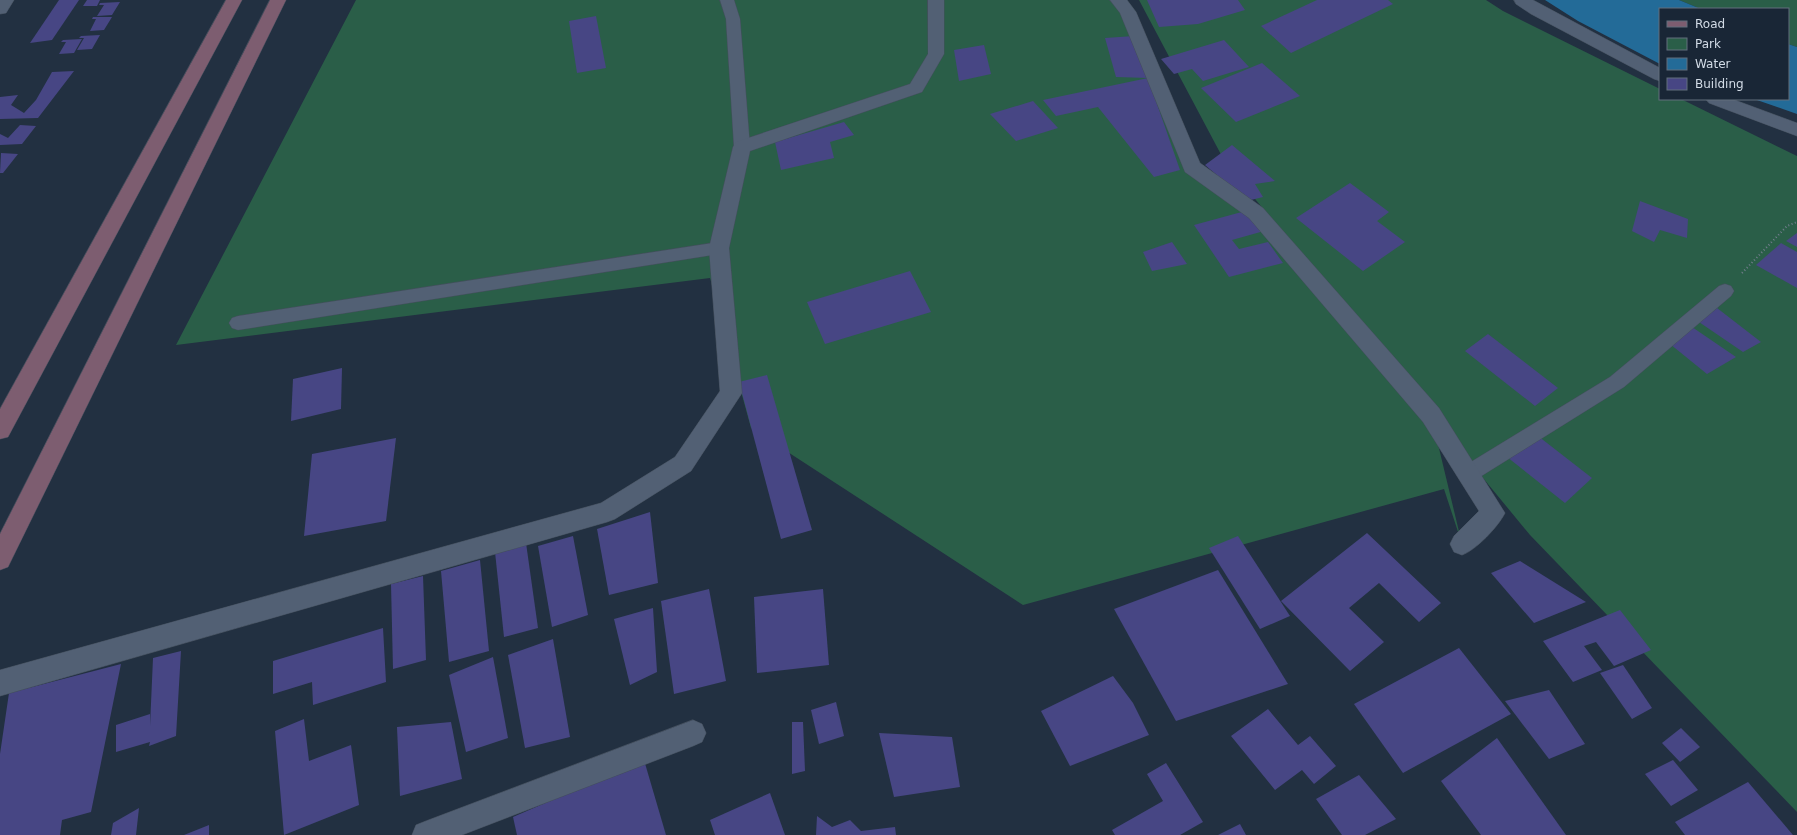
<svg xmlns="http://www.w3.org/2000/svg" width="1797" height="835" font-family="'DejaVu Sans',sans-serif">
<rect width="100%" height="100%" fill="#223041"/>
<g fill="#2a5e48">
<path d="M356,0H1116L1192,167L1256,213L1424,406L1225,162L1139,0H1486L1503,11L1660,89V99H1681L1797,156V812L1530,535L1431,415L1462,544L1444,489L1023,605L751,428L710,278L176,345Z"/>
<path d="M1679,0H1797V47L1788,44V9H1701Z"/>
</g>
<g fill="#236b98">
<path d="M1545,0H1679L1701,9H1660V64L1578,21Z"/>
<path d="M1788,44L1797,47V114L1754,99H1788Z"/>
</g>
<g fill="#474684">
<path d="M59,0H79L52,40L30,43Z"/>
<path d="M87,0H100L97,6H83Z"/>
<path d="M1147,0H1238L1245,10L1198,24L1159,27Z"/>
<path d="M1317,0H1388L1393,4L1291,53L1261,26Z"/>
<path d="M120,2L112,15L97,16L104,5H99L100,3Z"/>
<path d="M596,16L606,68L577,73L569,21Z"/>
<path d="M93,17H112L104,30L90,31L96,19H92Z"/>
<path d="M100,35L92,49L77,50L84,38H79L81,36Z"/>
<path d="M1134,36L1148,78L1116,77L1105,38Z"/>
<path d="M82,39L74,53L59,54L66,42H61L63,40Z"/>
<path d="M1224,40L1249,67L1203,81L1192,69L1174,74L1161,59Z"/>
<path d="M984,45L991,74L959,81L954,50Z"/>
<path d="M1262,63L1300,96L1236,122L1201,88Z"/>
<path d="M74,71L38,118L0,119V97L18,95L11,105L24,113L36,100L52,72Z"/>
<path d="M1148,78L1180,170L1154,177L1098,107L1056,116L1043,100Z"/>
<path d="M1033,101L1058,128L1016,141L990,114Z"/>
<path d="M844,122L854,135L830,142L834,158L781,170L775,142Z"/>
<path d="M20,125L36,126L22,144L0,145V134L8,138Z"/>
<path d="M1232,145L1275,181L1255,184L1263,197L1247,201L1205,165Z"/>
<path d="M1,153L18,154L3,173H0Z"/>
<path d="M1350,183L1389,212L1377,221L1405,242L1363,271L1296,218Z"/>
<path d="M1640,201L1688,219L1687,238L1660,230L1654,242L1632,231Z"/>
<path d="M1249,210L1264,231L1232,240L1239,249L1268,242L1283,263L1229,277L1194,225Z"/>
<path d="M1797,233V247L1786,241Z"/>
<path d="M1172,242L1187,264L1152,271L1143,252Z"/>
<path d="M1781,243L1797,252V288L1756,265Z"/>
<path d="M910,271L931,312L825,344L807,302Z"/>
<path d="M1717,308L1761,342L1743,352L1699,322Z"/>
<path d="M1692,327L1736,357L1707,374L1670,344Z"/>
<path d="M1488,334L1558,388L1535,406L1465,351Z"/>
<path d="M342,368L341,409L291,421L293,379Z"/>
<path d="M767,375L812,530L781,539L739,382Z"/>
<path d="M1529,429L1592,478L1565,503L1502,453Z"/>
<path d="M396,438L386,521L304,536L312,454Z"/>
<path d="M650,512L658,583L609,595L597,529Z"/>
<path d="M1367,533L1441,603L1419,622L1379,583L1349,608L1384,642L1350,671L1281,601Z"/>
<path d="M573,536L588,615L552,627L538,546Z"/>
<path d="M1238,536L1290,616L1260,629L1209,548Z"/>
<path d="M526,543L538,628L504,637L495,552Z"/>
<path d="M480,560L489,651L449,662L441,571Z"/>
<path d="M1520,561L1586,602L1534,623L1491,573Z"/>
<path d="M1218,570L1288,684L1176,721L1114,609Z"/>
<path d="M423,576L426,660L393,669L391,584Z"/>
<path d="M709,589L726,681L674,694L661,601Z"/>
<path d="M823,589L829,665L757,673L754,597Z"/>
<path d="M653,608L657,672L630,685L614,619Z"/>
<path d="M1620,610L1651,650L1614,666L1596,642L1584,646L1602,670L1573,682L1543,641Z"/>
<path d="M383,628L386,682L313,705L312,682L273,694V661Z"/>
<path d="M553,639L570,737L525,748L508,655Z"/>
<path d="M1459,648L1511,714L1403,773L1354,704Z"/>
<path d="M181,651L176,736L149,746L150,742L116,752V725L150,714V726L153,658Z"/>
<path d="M493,657L508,738L466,752L449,675Z"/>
<path d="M121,664L91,812L62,820L60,835H0V754L9,693Z"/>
<path d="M1623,665L1652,708L1632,719L1600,673Z"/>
<path d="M1113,676L1133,703L1149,735L1070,766L1041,711Z"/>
<path d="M1549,690L1585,744L1549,759L1505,701Z"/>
<path d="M836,702L844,736L819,744L811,710Z"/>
<path d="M1268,709L1298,745L1310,736L1336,766L1314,784L1302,770L1275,790L1231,736Z"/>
<path d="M304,719L309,761L351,745L359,805L284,835L275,731Z"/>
<path d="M451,722L462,779L400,796L397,727Z"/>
<path d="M792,722H803L805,771L792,774Z"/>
<path d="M1681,728L1700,747L1680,762L1662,743Z"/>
<path d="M879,733L952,737L960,787L894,797Z"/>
<path d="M1497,738L1566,835H1481L1441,781Z"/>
<path d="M644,760L666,835H517L513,817Z"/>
<path d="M1673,760L1698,790L1671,806L1645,774Z"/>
<path d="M1166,763L1203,822L1180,835H1115L1112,830L1163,801L1147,774Z"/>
<path d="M1359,775L1396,819L1365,835H1342L1316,799Z"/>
<path d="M1748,782L1793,835H1685L1675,822Z"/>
<path d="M770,793L785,835H715L710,820Z"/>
<path d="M139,808L136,835H111L113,823Z"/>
<path d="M817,816L832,827L850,820L861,831L895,827L896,835H816Z"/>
<path d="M1240,824L1246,835H1218Z"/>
<path d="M209,825V835H184Z"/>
</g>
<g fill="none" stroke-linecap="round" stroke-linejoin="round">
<g stroke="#434e5c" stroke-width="1">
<g id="lane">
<path d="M720,0H734L740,19L750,147L748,151L742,153L736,151L734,147L726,19Z"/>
<path d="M719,242L725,243L727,248L725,253L719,254L238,330L232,328L229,323L232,318L238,316Z"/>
<path d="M1725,284L1731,286L1734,291L1731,296L1624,387L1475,480L1468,483L1461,480L1458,474L1461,468L1610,377L1719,286Z"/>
</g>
</g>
<g stroke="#434e5c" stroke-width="1">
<g id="street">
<path d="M0,0H14L6,13L0,14Z"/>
<path d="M928,0H944V54L922,92L750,151L729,248L742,393L691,471L615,519L607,522L0,696V670L601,503L675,457L720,391L709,248L733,147L736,142L910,84L928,54Z"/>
<path d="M1110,0H1127L1136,12L1200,163L1263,208L1439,408L1505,513C1498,527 1476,550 1462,555L1454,552L1450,544L1454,536L1479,511L1423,422L1249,218L1185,172L1120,13Z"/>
<path d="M1514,0H1533L1660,68V81L1654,79L1531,14L1516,4Z"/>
<path d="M1706,99H1732L1797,123V136L1709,103Z"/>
<path d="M693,720L702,724L706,733L702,742L693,746L462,835H412L416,825L426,821Z"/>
</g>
</g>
<g stroke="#434e5c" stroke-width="1">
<g id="secondary">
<path d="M226,0H242L8,437L0,439V409Z"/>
<path d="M270,0H286L8,567L0,570V534Z"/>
</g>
</g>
<path stroke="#727d8c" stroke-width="2" stroke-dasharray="1 2.5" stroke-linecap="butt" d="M1742,273L1787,226L1797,222"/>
<use href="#lane" fill="#526074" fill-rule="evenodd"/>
<use href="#street" fill="#526074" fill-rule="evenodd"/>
<use href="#secondary" fill="#7d5d70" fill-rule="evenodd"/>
</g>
<rect x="1659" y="8" width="130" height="92" fill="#192636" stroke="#636e7c"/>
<rect x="1667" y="21" width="20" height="6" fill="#7d5d70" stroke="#636e7c"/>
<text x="1695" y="28" font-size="12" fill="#d2dbe6">Road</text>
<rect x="1667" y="38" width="20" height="12" fill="#2a5e48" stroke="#636e7c"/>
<text x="1695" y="48" font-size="12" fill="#d2dbe6">Park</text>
<rect x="1667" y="58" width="20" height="12" fill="#236b98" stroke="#636e7c"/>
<text x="1695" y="68" font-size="12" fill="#d2dbe6">Water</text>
<rect x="1667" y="78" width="20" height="12" fill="#474684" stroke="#636e7c"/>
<text x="1695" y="88" font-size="12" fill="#d2dbe6">Building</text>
</svg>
